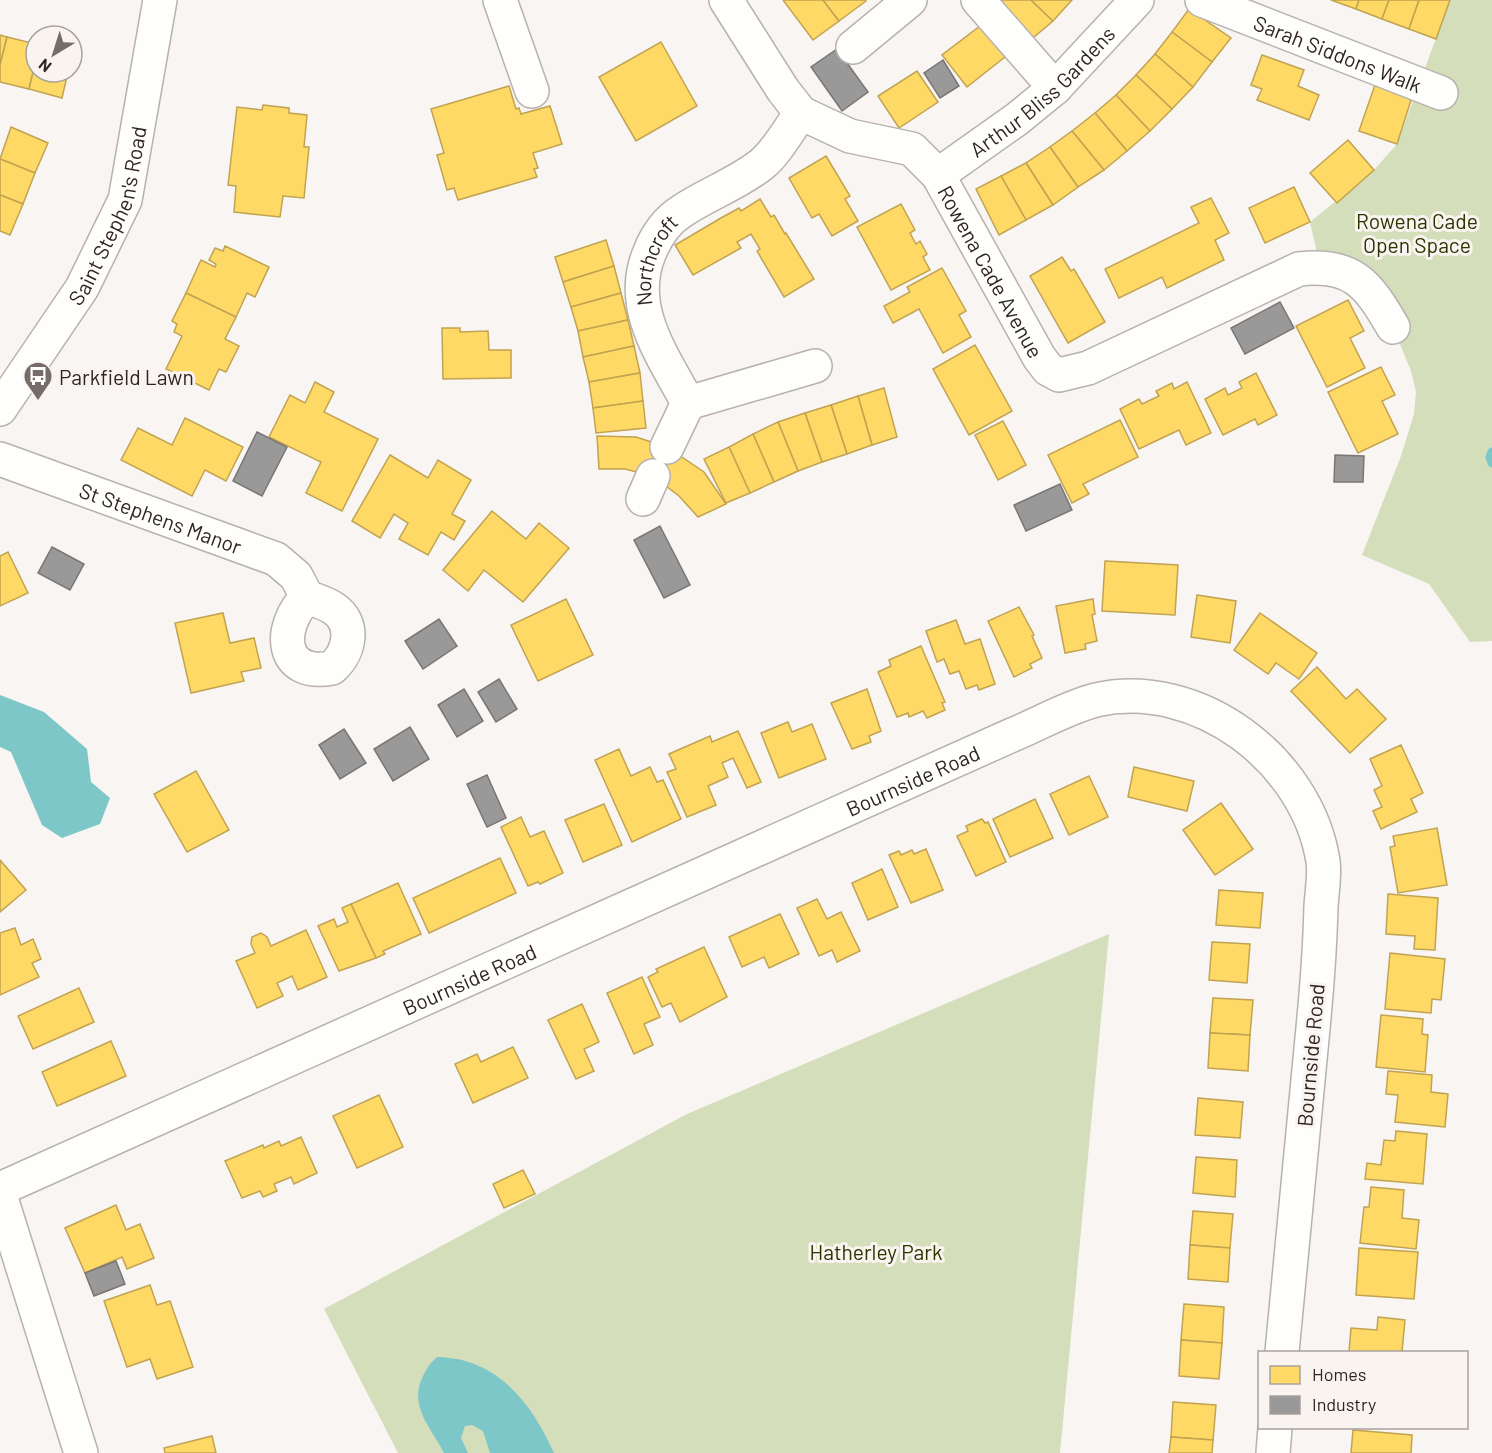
<svg xmlns="http://www.w3.org/2000/svg" width="1492" height="1453" font-family="Barlow,sans-serif">
<rect width="100%" height="100%" fill="#f8f5f3"/>
<g fill="#d5deba">
<path d="M1450,0H1492V641L1470,642L1429,584L1362,555L1401,456L1414,414L1416,392L1411,371L1393,327L1320,266L1310,222L1374,170L1397,144Z"/>
<path d="M1109,934L1060,1453H398L324,1309L687,1114Z"/>
</g>
<g fill="#7ec7c9">
<path d="M0,695L44,712L87,749L91,782L110,798L100,824L62,838L42,825L11,752L0,747Z"/>
<path d="M437,1357C497,1358 531,1402 554,1453H490L483,1431L472,1425L465,1426L461,1438L468,1453H444C431,1427 408,1406 423,1376C427,1368 430,1363 437,1357Z"/>
</g>
<g fill="#ffd966" stroke="#c1a351" stroke-width="1.5">
<path d="M783,0H823L839,21L813,40Z"/>
<path d="M823,0H865L866,1L839,21Z"/>
<path d="M999,0H1031L1053,21L1027,43Z"/>
<path d="M1031,0H1072L1053,21Z"/>
<path d="M1331,0H1359L1356,9Z"/>
<path d="M1359,0H1389L1382,19L1356,9Z"/>
<path d="M1389,0H1419L1409,29L1382,19Z"/>
<path d="M1419,0H1450L1436,39L1409,29Z"/>
<path d="M1189,9L1231,38L1212,62L1172,32Z"/>
<path d="M980,26L1005,57L967,87L942,55Z"/>
<path d="M1172,32L1212,62L1193,87L1155,54Z"/>
<path d="M0,35L7,37L0,65Z"/>
<path d="M7,37L36,44V60L29,89L0,82V65Z"/>
<path d="M661,42L697,106L636,141L599,77Z"/>
<path d="M1155,54L1193,87L1172,109L1136,75Z"/>
<path d="M1262,55L1304,70L1298,86L1319,95L1309,120L1257,100L1262,89L1251,85Z"/>
<path d="M36,60V72H68L62,98L29,89Z"/>
<path d="M917,71L938,102L899,128L878,96Z"/>
<path d="M1136,75L1172,109L1150,131L1116,95Z"/>
<path d="M1375,85L1412,97L1397,144L1359,131Z"/>
<path d="M509,86L516,109L519,108L521,114L550,106L562,144L533,153L538,168L534,169L537,177L458,200L454,188L447,190L437,155L444,153L431,109Z"/>
<path d="M1116,95L1150,131L1127,151L1095,113Z"/>
<path d="M263,105L289,108V113L307,115L304,147H309L304,198L283,196L280,217L234,212L236,186L228,185L237,107L262,110Z"/>
<path d="M1095,113L1127,151L1104,170L1072,131Z"/>
<path d="M11,127L48,143L35,173L0,159Z"/>
<path d="M1072,131L1104,170L1078,187L1050,147Z"/>
<path d="M1348,140L1374,170L1337,203L1310,173Z"/>
<path d="M1050,147L1078,187L1053,205L1026,163Z"/>
<path d="M826,156L850,196L845,199L858,221L832,236L819,214L812,218L789,178Z"/>
<path d="M0,159L35,173L23,204L0,195Z"/>
<path d="M1026,163L1053,205L1026,220L1001,176Z"/>
<path d="M1001,176L1026,220L999,235L976,189Z"/>
<path d="M1294,187L1310,222L1265,243L1249,208Z"/>
<path d="M0,195L23,204L10,235L0,231Z"/>
<path d="M1211,198L1229,233L1215,240L1224,260L1167,288L1162,277L1119,298L1105,269L1199,223L1191,207Z"/>
<path d="M760,199L771,217L774,215L785,234L786,233L814,279L784,297L757,251L760,249L751,234L737,242L741,248L693,275L675,245L721,218L739,208L741,211Z"/>
<path d="M901,204L915,230L910,233L916,244L920,241L927,254L923,257L930,270L891,290L857,227Z"/>
<path d="M606,240L614,266L563,282L555,257Z"/>
<path d="M225,246L269,267L255,297L247,293L236,317L186,293L201,260L215,267L216,264L209,260L215,248L223,251Z"/>
<path d="M1062,257L1071,271L1074,269L1105,322L1068,343L1030,276Z"/>
<path d="M614,266L621,293L571,307L563,282Z"/>
<path d="M942,268L966,311L959,315L971,337L943,353L919,309L893,323L884,306L910,292L907,287Z"/>
<path d="M186,293L236,317L225,339L239,346L226,372L219,369L209,390L166,369L182,336L174,332L177,324L172,321Z"/>
<path d="M621,293L628,320L578,331L571,307Z"/>
<path d="M1348,300L1364,331L1350,338L1365,368L1327,387L1296,326Z"/>
<path d="M628,320L634,346L583,357L578,331Z"/>
<path d="M442,328H460V332L488,331L489,350H511V378L443,379Z"/>
<path d="M975,345L1012,411L969,435L933,369Z"/>
<path d="M634,346L640,373L589,382L583,357Z"/>
<path d="M1381,367L1395,395L1382,401L1398,434L1358,453L1328,392Z"/>
<path d="M640,373L643,401L593,408L589,382Z"/>
<path d="M1256,373L1277,415L1258,425L1255,419L1223,435L1205,399L1225,388L1228,395L1242,388L1239,382Z"/>
<path d="M315,382L334,392L324,412L378,439L342,511L306,493L321,462L269,437L290,395L305,403Z"/>
<path d="M1187,382L1211,433L1186,445L1179,430L1139,449L1120,409L1139,399L1142,404L1159,396L1156,391L1172,383L1174,389Z"/>
<path d="M884,388L897,437L872,445L858,396Z"/>
<path d="M858,396L872,445L847,454L831,405Z"/>
<path d="M643,401L646,428L596,433L593,408Z"/>
<path d="M831,405L847,454L822,462L805,413Z"/>
<path d="M805,413L822,462L798,471L778,422Z"/>
<path d="M185,418L243,447L226,481L205,470L192,496L121,460L138,428L172,445Z"/>
<path d="M1120,420L1138,457L1083,484L1089,494L1072,503L1048,455Z"/>
<path d="M1003,421L1026,465L998,480L975,435Z"/>
<path d="M778,422L798,471L774,482L753,434Z"/>
<path d="M753,434L774,482L750,493L729,447Z"/>
<path d="M597,436L636,437L667,447L653,476L625,469H599Z"/>
<path d="M667,447L704,472L726,504L698,517L679,496L653,476Z"/>
<path d="M729,447L750,493L726,503L704,459Z"/>
<path d="M390,455L428,478L438,460L471,480L452,514L465,521L454,540L441,532L428,555L399,539L408,523L394,514L380,538L352,521Z"/>
<path d="M492,511L526,539L539,523L569,548L523,602L484,570L468,591L443,570Z"/>
<path d="M8,552L28,593L0,606V556Z"/>
<path d="M1105,561L1178,565L1175,615L1102,611Z"/>
<path d="M1197,595L1236,601L1230,643L1191,637Z"/>
<path d="M566,599L593,655L538,681L511,625Z"/>
<path d="M1093,599L1095,614L1092,615L1097,641L1085,644L1086,649L1065,653L1056,606Z"/>
<path d="M1019,607L1034,635L1032,636L1042,658L1030,664L1032,668L1014,677L988,621Z"/>
<path d="M223,613L230,643L254,638L261,668L241,672L244,681L191,693L175,623Z"/>
<path d="M1260,613L1317,653L1299,679L1276,663L1268,674L1234,650Z"/>
<path d="M956,620L965,644L980,639L995,684L979,690L977,685L966,689L959,671L950,674L944,659L937,662L926,631Z"/>
<path d="M921,646L945,702L942,703L945,710L927,718L923,711L909,717L908,713L897,717L878,672L891,666L889,660Z"/>
<path d="M1317,667L1346,699L1357,689L1386,719L1350,753L1291,691Z"/>
<path d="M867,689L881,731L869,736L871,742L852,749L831,703Z"/>
<path d="M788,722L792,732L812,724L826,759L779,778L761,733Z"/>
<path d="M738,731L761,782L747,788L733,758L722,763L728,777L708,786L716,805L687,817L667,772L676,769L669,754L710,736L712,742Z"/>
<path d="M1401,745L1423,793L1411,799L1417,812L1381,829L1373,811L1382,807L1374,790L1382,786L1370,759Z"/>
<path d="M619,749L631,776L650,767L657,782L663,780L681,819L632,842L595,760Z"/>
<path d="M1134,767L1194,781L1187,811L1128,797Z"/>
<path d="M196,771L229,830L187,852L154,794Z"/>
<path d="M1089,776L1108,817L1069,835L1050,794Z"/>
<path d="M1035,799L1053,838L1010,857L993,819Z"/>
<path d="M1221,803L1253,849L1215,875L1183,830Z"/>
<path d="M604,804L622,845L583,862L565,820Z"/>
<path d="M521,817L530,837L544,831L563,873L540,884L538,882L528,886L501,827Z"/>
<path d="M982,819L985,823L988,822L1006,862L976,876L957,836L968,831L966,826Z"/>
<path d="M1437,828L1447,885L1398,893L1390,847L1395,846L1393,836Z"/>
<path d="M926,849L943,890L911,903L889,855L899,851L901,855L912,850L914,854Z"/>
<path d="M500,858L516,893L429,933L413,898Z"/>
<path d="M0,860L26,890L0,912Z"/>
<path d="M882,869L898,907L868,920L852,883Z"/>
<path d="M398,883L421,934L383,951L385,954L376,958L351,904Z"/>
<path d="M1219,890L1263,893L1260,928L1216,925Z"/>
<path d="M1388,894L1438,898L1435,950L1414,949L1415,936L1386,934Z"/>
<path d="M817,899L827,919L841,912L860,951L837,962L832,950L819,956L797,908Z"/>
<path d="M351,904L376,958L339,971L318,926L334,919L337,927L348,922L342,908Z"/>
<path d="M780,914L799,954L769,968L764,957L742,967L729,937Z"/>
<path d="M15,928L21,945L33,939L41,959L32,963L39,977L0,995V933Z"/>
<path d="M306,930L327,977L298,990L292,976L277,983L283,996L257,1008L236,961L255,953L251,944L252,937L261,933L267,937L271,946Z"/>
<path d="M1212,942L1250,944L1247,983L1209,980Z"/>
<path d="M704,947L727,997L680,1022L671,1003L662,1007L648,977L658,972L656,969Z"/>
<path d="M1390,953L1445,959L1441,1000L1432,999L1431,1013L1385,1009Z"/>
<path d="M642,977L660,1017L644,1024L653,1045L634,1054L607,993Z"/>
<path d="M79,988L94,1022L33,1049L18,1016Z"/>
<path d="M1213,998L1253,1000L1250,1035L1210,1033Z"/>
<path d="M582,1004L599,1042L584,1049L594,1071L576,1079L548,1020Z"/>
<path d="M1381,1015L1423,1019L1422,1034L1428,1035L1425,1072L1376,1067Z"/>
<path d="M1210,1033L1250,1035L1248,1071L1208,1068Z"/>
<path d="M111,1041L126,1076L57,1106L42,1072Z"/>
<path d="M513,1047L528,1078L473,1103L455,1064L477,1054L481,1062Z"/>
<path d="M1388,1071L1432,1075L1431,1092L1448,1094L1445,1127L1395,1122L1398,1095L1386,1094Z"/>
<path d="M379,1095L403,1147L357,1168L333,1116Z"/>
<path d="M1198,1098L1243,1102L1240,1138L1195,1135Z"/>
<path d="M1396,1131L1427,1134L1423,1184L1365,1179L1367,1163L1381,1165L1384,1140L1395,1141Z"/>
<path d="M301,1137L317,1173L294,1184L291,1177L274,1184L277,1191L263,1197L260,1191L242,1198L225,1161L263,1145L264,1148L279,1141L281,1146Z"/>
<path d="M1196,1157L1237,1160L1235,1197L1193,1193Z"/>
<path d="M523,1170L535,1194L504,1208L493,1184Z"/>
<path d="M1371,1187L1404,1190L1402,1218L1419,1220L1416,1249L1360,1243L1364,1207H1369Z"/>
<path d="M116,1205L126,1230L140,1224L154,1258L127,1269L122,1257L85,1273L65,1228Z"/>
<path d="M1193,1211L1233,1214L1230,1248L1190,1245Z"/>
<path d="M1190,1245L1230,1248L1228,1282L1188,1279Z"/>
<path d="M1359,1248L1418,1252L1414,1299L1356,1295Z"/>
<path d="M150,1285L157,1305L170,1301L193,1367L157,1379L150,1359L127,1367L104,1301Z"/>
<path d="M1184,1304L1224,1307L1222,1343L1181,1340Z"/>
<path d="M1378,1317L1405,1320L1402,1352H1349L1351,1328L1377,1330Z"/>
<path d="M1181,1340L1222,1343L1219,1379L1179,1376Z"/>
<path d="M1173,1402L1216,1405L1213,1440L1171,1437Z"/>
<path d="M1353,1430L1412,1435L1411,1453H1351Z"/>
<path d="M212,1436L216,1453H165L164,1448Z"/>
<path d="M1171,1437L1213,1440L1212,1453H1169Z"/>
</g>
<g fill="#999" stroke="#7a7674" stroke-width="1.5">
<path d="M837,49L868,92L842,111L811,67Z"/>
<path d="M943,60L959,86L940,98L924,73Z"/>
<path d="M1280,302L1294,328L1245,354L1231,328Z"/>
<path d="M257,432L287,447L262,496L233,481Z"/>
<path d="M1335,455L1364,456L1363,482H1334Z"/>
<path d="M1060,484L1072,510L1026,531L1014,505Z"/>
<path d="M660,526L690,585L664,598L634,540Z"/>
<path d="M52,547L84,564L70,590L38,573Z"/>
<path d="M439,619L457,646L423,669L405,641Z"/>
<path d="M499,679L517,709L496,722L478,692Z"/>
<path d="M464,689L483,721L457,737L438,705Z"/>
<path d="M410,727L429,759L393,781L374,749Z"/>
<path d="M344,729L366,763L340,779L319,745Z"/>
<path d="M487,775L506,818L487,827L467,784Z"/>
<path d="M116,1261L125,1284L94,1296L85,1273Z"/>
</g>
<g fill="none" stroke-linecap="round" stroke-linejoin="round">
<path stroke="#7ec7c9" stroke-width="9" d="M1492,452L1490,457L1492,463"/>
<g stroke="#b8b1ae" stroke-width="36">
<g id="minor">
<path d="M500,0L532,91"/>
<path id="s1" d="M726,0L783,90L801,113L850,136L912,149L938,175L1039,357L1048,369L1059,375L1088,368L1299,269C1353,263 1368,284 1393,327"/>
<path d="M978,0L1055,88"/>
<path id="s2" d="M1202,0L1441,93"/>
<path d="M853,47L910,0"/>
<path id="s3" d="M938,175L1017,119L1055,88L1137,0"/>
<path id="s4" d="M688,403C663,356 627,308 649,254C656,236 666,221 682,211C707,194 739,183 762,164C777,152 789,129 801,113"/>
<path d="M688,403L815,366"/>
<path id="s5" d="M0,409L82,288L125,200L160,0"/>
<path d="M667,447L688,403"/>
<path id="s6" d="M0,459L276,559L296,576L307,597C315,600 325,603 333,608C356,623 350,652 332,668C279,678 277,627 307,597"/>
<path d="M643,499L653,476"/>
<path id="s7" d="M0,1189L1012,735C1039,724 1068,707 1096,700C1198,677 1307,760 1323,861C1325,875 1322,891 1321,906C1320,947 1317,987 1313,1028C1303,1136 1292,1244 1282,1352"/>
<path d="M0,1195L81,1453"/>
<path d="M1273,1453L1275,1428"/>
</g>
</g>
<use href="#minor" stroke="#fefefd" stroke-width="33"/>
</g>
<defs>
<g id="bus-pin" transform="scale(1.5)"><path d="M0 17L-7.5 6A9.5 9.5 0 1 1 7.5 6Z" fill="#766d69" stroke="#faf4f1"/><path d="M-5-6H5V4H4V6H2V4H-2V6H-4V4H-5ZM-3.5-4V0h7V-4ZM-3.5 1.2v1.5H-2V1.2ZM2 1.2v1.5H3.5V1.2Z" fill="#fff"/></g>
</defs>
<g fill-rule="evenodd">
<use href="#bus-pin" x="38" y="376"/>
</g>
<g text-anchor="middle" dominant-baseline="central" stroke-width="6" stroke-linejoin="round" paint-order="stroke">
<g font-size="21" fill="#30241f" stroke="#faf4f1">
<text stroke="none"><textPath href="#s2" startOffset="146">Sarah Siddons Walk</textPath></text>
<text stroke="none"><textPath href="#s3" startOffset="134">Arthur Bliss Gardens</textPath></text>
<text stroke="none"><textPath href="#s5" startOffset="224">Saint Stephen's Road</textPath></text>
<text stroke="none"><textPath href="#s4" startOffset="156">Northcroft</textPath></text>
<text stroke="none"><textPath href="#s1" startOffset="400">Rowena Cade Avenue</textPath></text>
<text stroke="none"><textPath href="#s6" startOffset="171">St Stephens Manor</textPath></text>
<text stroke="none"><textPath href="#s7" startOffset="1000">Bournside Road</textPath></text>
<text stroke="none"><textPath href="#s7" startOffset="514">Bournside Road</textPath></text>
<text transform="translate(1310 1055) rotate(-85)">Bournside Road</text>
</g>
<g font-size="21" fill="#2a3500" stroke="#faf4f1">
<text x="1417" y="220">Rowena Cade<tspan x="1417" dy="24">Open Space</tspan></text>
<text x="876" y="1251">Hatherley Park</text>
</g>
<g font-size="21" fill="#30241f" stroke="#faf4f1" text-anchor="start">
<text x="59" y="376">Parkfield Lawn</text>
</g>
</g>
<rect x="1258" y="1351" width="210" height="78" fill="#faf4f1" stroke="#a9a19d" stroke-width="1.5"/>
<rect x="1270" y="1366" width="30" height="18" fill="#ffd966" stroke="#a9a19d" stroke-width="1.5"/>
<text x="1312" y="1381" font-size="18" fill="#30241f">Homes</text>
<rect x="1270" y="1396" width="30" height="18" fill="#999999" stroke="#a9a19d" stroke-width="1.5"/>
<text x="1312" y="1411" font-size="18" fill="#30241f">Industry</text>
<g transform="translate(54 54) rotate(218)"><circle r="28" fill="#faf4f1" stroke="#a9a19d" stroke-width="1.5"/>
<path d="M0-4.5L10 22L0 15L-10 22Z" fill="#766d69"/>
<text y="-9" font-size="16" font-weight="bold" text-anchor="middle" fill="#30241f">N</text>
</g>
</svg>
